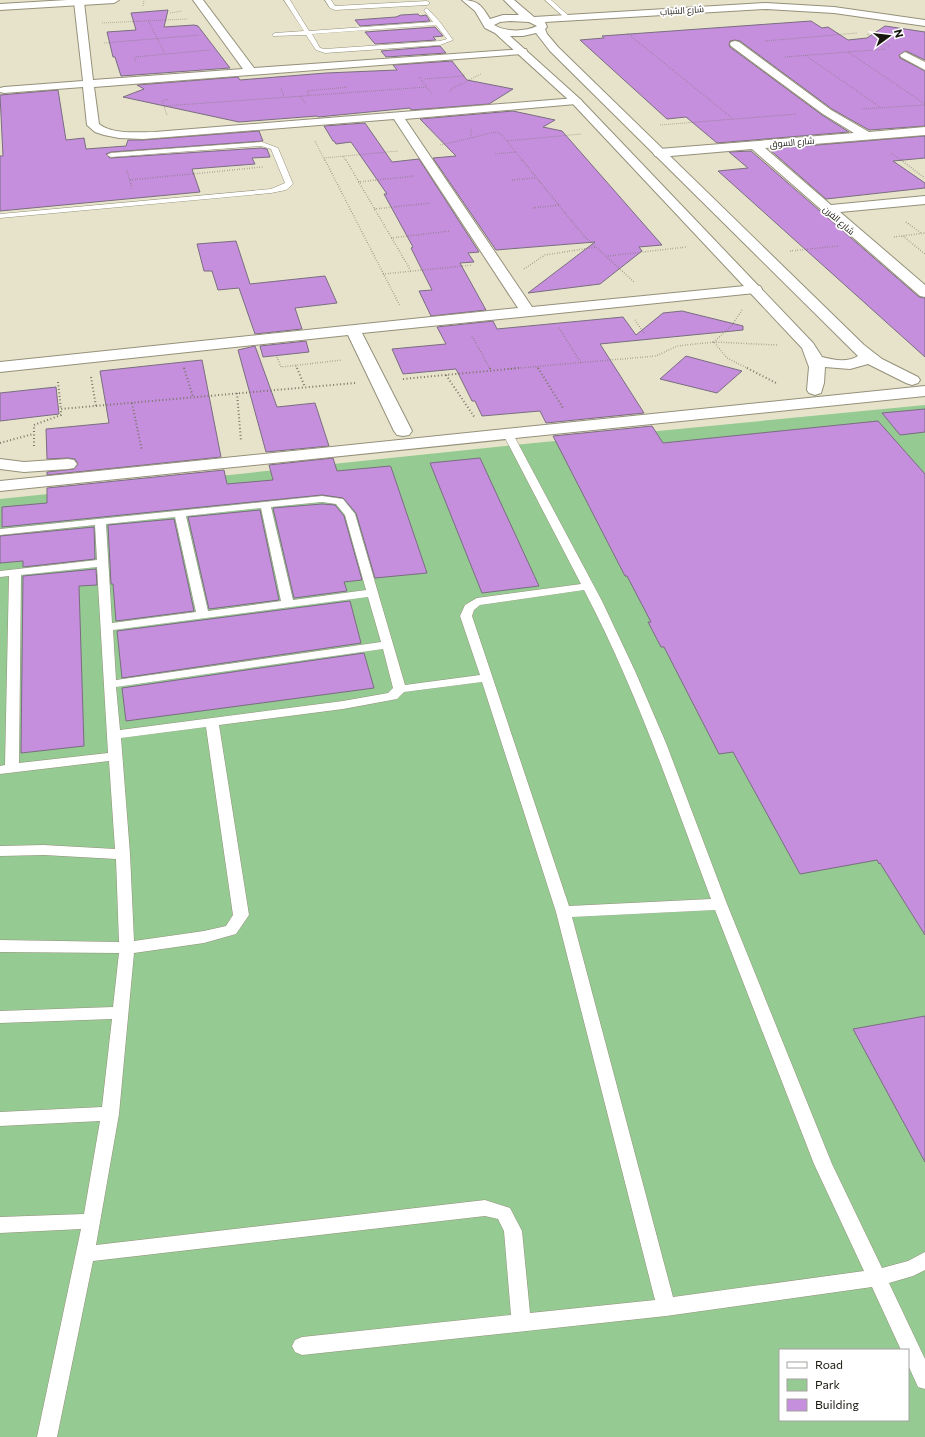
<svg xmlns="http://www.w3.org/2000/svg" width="925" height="1437" font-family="Commissioner,Cairo,sans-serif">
<rect width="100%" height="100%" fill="#e7e3ca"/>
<path fill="#95ca93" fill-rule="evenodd" d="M925,405V1437H0V499L534,443ZM780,1350H908V1420H780Z"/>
<g fill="#c58fdd" stroke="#7a6d80">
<path d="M168,10L164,27L194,25L198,26L230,68L121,76L115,57H113L107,32L136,30L131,13Z"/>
<path d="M418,14L420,16L426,15L430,21L360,26L355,20L396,17L401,15Z"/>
<path d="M811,21L822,28L828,27L848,40L867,38L885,26L925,32V60L906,51L899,55L900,58L925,71V126L869,130L832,109L740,41L735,40L730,41L729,45L730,47L822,115L849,132L717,143L686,117L667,119L580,40L604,38L602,36Z"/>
<path d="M435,27L443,36L433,37L436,40L375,44L365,32Z"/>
<path d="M440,46L446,53L386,57L381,51Z"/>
<path d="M452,61L467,80L513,89L489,104L411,110L410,108L318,117L317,116L239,122L123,97L144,89L137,85L238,77L240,80L326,73L397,70L393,65Z"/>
<path d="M58,90L66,140L84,138L86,149L126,146L128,140H143L259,131L263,141L111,152L106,154L110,158L261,148L267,149L270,157L252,158L255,164L192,169L200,192L0,211V156H3L0,95Z"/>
<path d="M513,111L555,120L543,127L562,131L662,245L639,247L642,251L600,284L528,293L595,242L496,250L433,158L456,156L420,119Z"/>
<path d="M365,123L392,162L419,159L479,252L468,253L474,262L460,263L486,310L431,316L419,291L432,290L411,248L413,247L384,194H387L351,142L336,144L334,141H333L324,126Z"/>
<path d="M925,136V158L893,161L925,183V188L826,199L769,149Z"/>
<path d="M751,151L919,297L925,298V357L718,171L748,168L729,152Z"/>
<path d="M236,241L250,284L325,276L337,303L295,308L302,329L255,334L239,288L218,290L212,271H204L197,244Z"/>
<path d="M682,311L743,326V330L600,344L644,413L546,423L540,411L482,416L475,401H472L456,369L403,374L392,349L446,344L437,327L493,321L497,329L623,317L636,335L663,313Z"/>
<path d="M306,341L309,352L263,357L260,346Z"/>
<path d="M255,346L277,407L315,403L329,446L266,452L238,350Z"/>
<path d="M686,356L742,371L717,393L660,379Z"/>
<path d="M202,360L221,457L47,475V472L74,469L78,464L75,459L68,458L47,459L46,429L109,423L100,371Z"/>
<path d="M56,387L59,414L0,421V393Z"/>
<path d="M925,409V432L900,435L882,413Z"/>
<path d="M878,421L925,474V935L880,863L879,864L877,860L800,874L733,752L719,754L664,647H661L648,622H651L627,576H625L553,436L652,426L663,443Z"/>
<path d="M333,458L337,471L390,466L391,467L427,573L375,578L356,513L343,498L322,495L2,527V507L47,503V488L224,470L227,484L273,480L269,465Z"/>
<path d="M480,458L539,586L482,593L430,463Z"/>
<path d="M322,504L335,505L344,516L362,580L344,582L347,591L294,598L273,508Z"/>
<path d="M260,510L279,600L209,609L188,517Z"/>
<path d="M174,519L194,611L116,621L113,584H111L108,525Z"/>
<path d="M94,527L95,559L23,567V561L0,563V536Z"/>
<path d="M96,569L97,585L79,586L84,746L21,753L23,576Z"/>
<path d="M350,601L361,643L122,678L117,631Z"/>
<path d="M364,653L374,688L126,721L122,688Z"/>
<path d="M925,1016V1162L853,1029Z"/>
</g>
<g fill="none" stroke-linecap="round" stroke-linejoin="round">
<g stroke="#94907a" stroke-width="1">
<g id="lane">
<path d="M284,0H290L309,31L433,22L424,10L427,8L440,22L453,40L440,45L325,53L316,50L306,35L273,36L272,35L275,33L304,31ZM436,25L447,39L440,41L325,49L320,48L312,34Z"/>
<path d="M325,0H331L335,6L427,1L430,3L427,5L335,10L330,8Z"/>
<path d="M545,0H551L570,17V19H566Z"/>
<path d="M262,142L278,148L293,184L286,190L271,193L0,218V214L271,189L285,183L271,149L261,146L111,157L107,155L111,153Z"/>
<path d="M508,431L513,434L602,601L635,671L666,743L727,904L832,1164L882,1268L908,1261L925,1252V1270L913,1276L889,1283L925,1359V1389L918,1387L908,1365V1350H901L872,1287L666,1316L302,1355L295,1352L292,1346L295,1340L302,1337L511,1315L504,1231L498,1219L485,1216L93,1261L57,1437H37L81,1229L0,1233V1217L84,1214L100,1121L0,1126V1112L102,1107L112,1019L0,1023V1011L113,1007L119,953L0,952V940L119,942L116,859L44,855L0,856V846L44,845L115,849L109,761L0,774V766L5,765L9,576L0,577V571L97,560L95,525L0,535V529L322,496L343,499L355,514L405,685L480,675L460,616L465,605L477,598L581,584L503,434ZM322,502L336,504L345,515L366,590L293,600L271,507ZM261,508L281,601L208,611L186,516ZM175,517L196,612L112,623L106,524ZM97,567L108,753L19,763L21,575ZM584,590C636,689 672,795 711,899L569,906L472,616L474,610L480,605ZM368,597L381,642L116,680L113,630ZM383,649L393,688L388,693L343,701L120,730L116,687ZM482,682L556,912L655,1300L530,1313L522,1231L510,1208L485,1200L96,1245L119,1114L134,953L204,943L236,934L249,915L219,725L343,709L397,699L404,692ZM206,727L233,915L226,926L204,931L134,941L130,854L121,738ZM715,910L814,1164L864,1271L673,1297L572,917Z"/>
</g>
</g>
<g stroke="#94907a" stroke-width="2">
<g id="street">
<path d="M76,0H82L84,2L93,80L243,69L193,0H203L254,68L526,49L527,51L522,54L94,87L99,124C113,135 138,132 155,132L576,98L580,99L582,101L580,103L576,104L405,119L532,307L755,285L760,286L762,289L760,292L755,293L362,333L412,431L409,435L403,436L397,435L394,431L348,335L0,372V362L518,308L394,119L143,139L119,138L104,135L95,132L87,125L83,87L4,93L0,92V88L4,87L83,81L74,2Z"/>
<path d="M735,41L739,42L831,110L869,132L925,127V135L765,148L831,205L925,196V204L840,212L925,285V297L920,296L752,149L659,157L655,156L653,153L655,150L659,149L854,133L823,114L731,46L730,44L731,42Z"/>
<path d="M905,52L925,62V70L901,57L900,55Z"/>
</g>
</g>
<g stroke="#94907a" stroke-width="2">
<g id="secondary">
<path d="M67,0H119L114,3L0,10V4Z"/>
<path d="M462,0C478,0 482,6 490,19L503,15H519L504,0H514L534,17L766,3L834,7L925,20V26L834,13L766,9L545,22L547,27L545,29L547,34L558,47L864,345L882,359L918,377L920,380L918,383L912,385L906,383L868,364L850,369L825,367L824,383L821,393L815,395L809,393L807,390L809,367L802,348L572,103L495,33L485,28L475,11ZM510,21L529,22L537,26C525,32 505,32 494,25L500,22ZM536,33L550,51L858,356C847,363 834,360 822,357L813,343L580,99L510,36H523Z"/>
<path d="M925,386V396L0,491V481Z"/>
<path d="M0,459L24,462L68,459L74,460L77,464L74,468L68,469L24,472L0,469Z"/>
</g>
</g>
<g stroke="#797666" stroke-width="1" stroke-dasharray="0.5 1.5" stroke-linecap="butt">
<path d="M143,6L144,0"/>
<path d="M170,13L182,11"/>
<path d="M148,20L165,54"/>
<path d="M102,23L188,19"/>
<path d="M627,33L732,118"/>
<path d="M867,34L889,46"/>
<path d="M765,41L857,33"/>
<path d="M104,43L199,35"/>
<path d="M848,52L925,104"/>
<path d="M805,55L880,107"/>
<path d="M785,57L886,49"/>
<path d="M135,62V57L210,50"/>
<path d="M419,77L432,94"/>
<path d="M425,79L464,76V74"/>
<path d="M281,88L284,97"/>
<path d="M450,92L451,89L481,74"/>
<path d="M309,95L307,91L348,87"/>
<path d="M300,96L306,104"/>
<path d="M164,106L427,87"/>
<path d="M862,109L925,105"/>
<path d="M167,115L162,101L169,99"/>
<path d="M660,125L797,114"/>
<path d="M471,129V138L495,132L501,134L523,161"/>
<path d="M315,141L325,161"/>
<path d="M507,141L581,134"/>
<path d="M440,145L471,138"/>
<path d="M891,153L902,161"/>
<path d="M495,154L516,152"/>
<path d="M343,156L346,161"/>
<path d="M324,158L398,151"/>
</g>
<g stroke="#797666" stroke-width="1.5" stroke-dasharray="0.5 2" stroke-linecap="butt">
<path d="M325,160L400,306"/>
<path d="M346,160L411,271"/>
<path d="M522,160L584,236L634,282"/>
<path d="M901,160L925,178"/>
<path d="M127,171L132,188"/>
<path d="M130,180L263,167"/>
<path d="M512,180L536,178"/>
<path d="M358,182L414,176"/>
<path d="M533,208L559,205"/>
<path d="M374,209L431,203"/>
<path d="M906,222L921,233"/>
<path d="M903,236L925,254"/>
<path d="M894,237L925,233"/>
<path d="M391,238L450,231"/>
<path d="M790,251L838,246"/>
<path d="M608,256L686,247"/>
<path d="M524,269L545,255L596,247"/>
<path d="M383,274L472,265"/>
<path d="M742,310L732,325L714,342L777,345"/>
<path d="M635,320L644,333"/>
<path d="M559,328L581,363"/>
<path d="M472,336L490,369"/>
<path d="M277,357L281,367L342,360"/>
<path d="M296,366L297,369"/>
<path d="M184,367L185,369"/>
<path d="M537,367L539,369"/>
<path d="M508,369L656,356L677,346L714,342L727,358L749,369"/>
</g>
<g stroke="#797666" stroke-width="2" stroke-dasharray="1 2.5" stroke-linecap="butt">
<path d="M184,368L193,397"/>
<path d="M297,368L305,387"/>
<path d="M490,368L491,371"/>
<path d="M538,368L563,408"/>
<path d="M747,368L778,384"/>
<path d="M446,375L475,418"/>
<path d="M91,377L96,406"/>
<path d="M403,379L519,368"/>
<path d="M58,382L61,409"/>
<path d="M237,393L241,441"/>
<path d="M132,403L142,451"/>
<path d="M0,443L33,434"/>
<path d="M34,446V425L61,415V409L355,383"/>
</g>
<use href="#lane" fill="#fff" fill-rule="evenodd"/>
<use href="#street" fill="#fff" fill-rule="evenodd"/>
<use href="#secondary" fill="#fff" fill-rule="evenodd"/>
</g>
<g text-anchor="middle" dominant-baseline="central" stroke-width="3.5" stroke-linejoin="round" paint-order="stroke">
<g font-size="9" fill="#18160e" stroke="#fff">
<text transform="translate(682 10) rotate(-4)">شارع الشباب</text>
<text transform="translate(792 142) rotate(-5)">شارع السوق</text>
<text transform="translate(839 220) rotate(41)">شارع الفرن</text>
</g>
</g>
<rect x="779" y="1349" width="130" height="72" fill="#ffffff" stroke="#a3a29f"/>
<rect x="787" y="1362" width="20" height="6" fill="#ffffff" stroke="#a3a29f"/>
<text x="815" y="1369" font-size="12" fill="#18160e">Road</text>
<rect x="787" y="1379" width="20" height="12" fill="#95ca93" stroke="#a3a29f"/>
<text x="815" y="1389" font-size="12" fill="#18160e">Park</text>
<rect x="787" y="1399" width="20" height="12" fill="#c58fdd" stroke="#a3a29f"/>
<text x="815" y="1409" font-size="12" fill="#18160e">Building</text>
<g transform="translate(889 36) rotate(75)" stroke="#ffffff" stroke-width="3" paint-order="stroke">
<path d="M0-3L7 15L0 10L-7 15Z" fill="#18160e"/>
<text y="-6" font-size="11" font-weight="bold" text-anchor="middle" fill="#18160e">N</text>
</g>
</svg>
